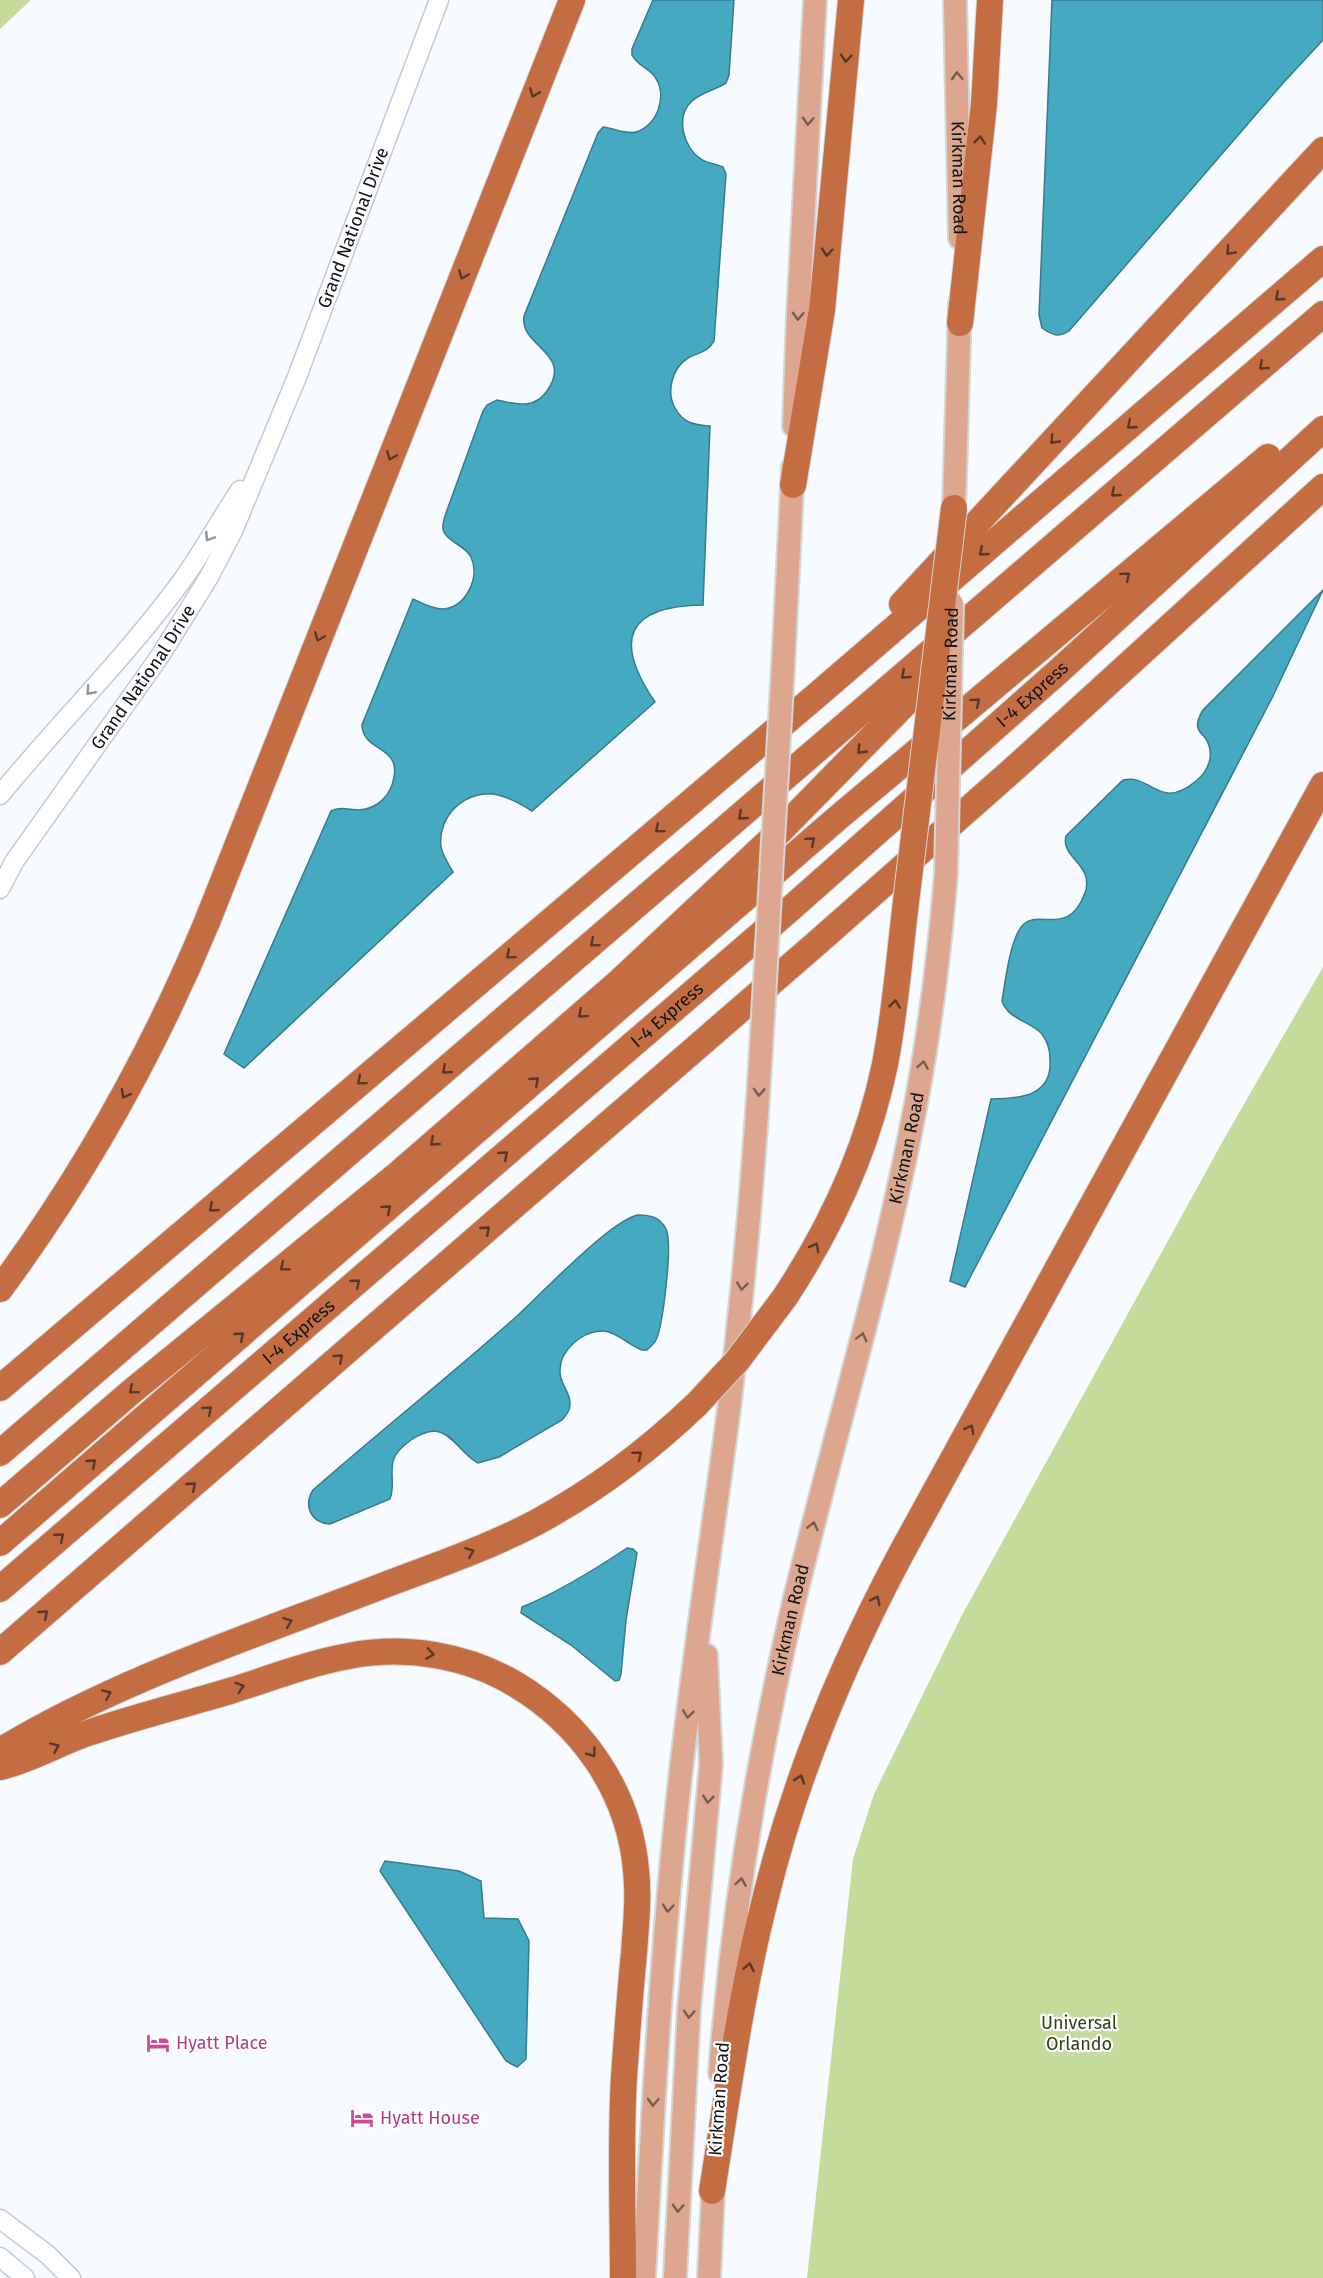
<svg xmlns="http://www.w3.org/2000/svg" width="1323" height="2278" font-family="'Fira Sans',sans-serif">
<rect width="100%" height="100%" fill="#f7fafe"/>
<g fill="#c4db9b">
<path d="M0,0H31L0,29Z"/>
<path d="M1323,967V2278H807L853,1859L874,1794L961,1617L1224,1139Z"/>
</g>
<g fill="#44a9c1" stroke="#357c8e" stroke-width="1.5">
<path d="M653,0H734L729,75L726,83C715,90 702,92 692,101C675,116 683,148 701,159C707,163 716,164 723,167L726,174L714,341C707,353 699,352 688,358C672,368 666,392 675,408C683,423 694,425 710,426L703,605C626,606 613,640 655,702L532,811C521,804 511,798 498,795C467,788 437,815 441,847C443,856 448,864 453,872L244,1068L224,1054L331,811C341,806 349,810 359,810C378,809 391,795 394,777C400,745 363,752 362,725L413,599C422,603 434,610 444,609C467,606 480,577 471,557C465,545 449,543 444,532C441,527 444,519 446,513L483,411L487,405L497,400C516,404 534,410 547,391C574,352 519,347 524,316L598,133L603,127C614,128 625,135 636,132C657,126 668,96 655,77C649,68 639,67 632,55V49Z"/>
<path d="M1052,0H1323V40L1284,82L1069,331C1059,338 1052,335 1042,328L1039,315Z"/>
<path d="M1323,590L1272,698L965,1287L950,1281L991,1099C1020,1099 1053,1096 1050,1059C1050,1050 1047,1040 1041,1033C1029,1021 1008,1019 1002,1001C1005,983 1010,940 1022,926C1038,907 1068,939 1085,893C1095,864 1060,858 1066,836L1123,780C1151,773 1159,812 1196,781C1209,771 1215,754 1206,739C1204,736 1199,732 1198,728C1196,722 1200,715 1203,710Z"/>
<path d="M638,1215C650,1215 660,1217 666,1229C673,1243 663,1325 656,1340C654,1344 650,1347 647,1350H642C628,1345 619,1333 604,1331C582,1330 559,1351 560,1372C560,1384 570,1392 570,1403C570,1411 567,1414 562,1420L499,1457L478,1463C454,1450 448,1415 411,1440C404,1445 395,1453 393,1461C390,1474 395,1487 390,1499L330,1524C311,1523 303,1506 313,1490C380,1431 450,1376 517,1316C541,1294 611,1220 638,1215Z"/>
<path d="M627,1548L633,1549L637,1553L626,1620L621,1674L619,1680L615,1681L571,1645L521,1613L522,1607C559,1592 594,1570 627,1548Z"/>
<path d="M385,1861L459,1871L481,1881L484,1918L518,1919L529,1941L526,2059L517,2067L506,2061L380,1871Z"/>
</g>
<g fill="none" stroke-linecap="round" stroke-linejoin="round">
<g stroke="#c4cad5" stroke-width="21">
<g id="minor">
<path d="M0,795C59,723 126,657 181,582C202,553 220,520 240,490"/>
<path id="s1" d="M0,889L14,862L160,656L209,577L233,531L297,377L439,0"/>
<path d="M0,2219L48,2255L71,2278"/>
<path d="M0,2257L25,2278"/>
</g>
</g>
<g stroke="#d4d5d5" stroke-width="26">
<g id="major">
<path id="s2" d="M955,0L960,238"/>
<path d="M794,426L798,316L815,0"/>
<path d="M954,508L960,304"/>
<path d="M783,667L793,468"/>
<path id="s3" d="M720,2073C732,1916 757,1760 793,1606C831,1447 879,1290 911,1129C928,1045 939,960 946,874"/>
<path d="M644,2278C653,2108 662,1939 681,1770C695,1650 713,1529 729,1409C744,1284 755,1159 762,1033"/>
<path d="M675,2278L689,2009L711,1764L706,1655"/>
<path d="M709,2278L714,2172"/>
</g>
</g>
<g stroke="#d4d5d5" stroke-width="28">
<g id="highway">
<path d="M960,323L984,104L990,0"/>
<path d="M793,485L822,310L851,0"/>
<path d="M902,604L1323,150"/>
<path d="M0,1289C84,1175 153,1052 207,922L572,0"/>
<path d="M785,1297C831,1227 868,1147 885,1064C895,1013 899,961 905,910"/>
<path d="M0,1388L816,696L1323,259"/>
<path d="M0,1453L1323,314"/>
<path d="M0,1505L131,1392L398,1174L620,981L782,829L942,666"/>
<path d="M0,1543L840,816L1268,457"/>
<path id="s4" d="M0,1589L789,910L1060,670L1323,429"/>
<path d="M0,1652L818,942L1016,767L1323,487"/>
<path d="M0,1751C119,1679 253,1636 382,1586C435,1566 488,1548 537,1522C596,1490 649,1450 697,1404"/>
<path d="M0,1767C31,1760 58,1743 88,1733C135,1717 183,1705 230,1691C269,1679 309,1663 349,1656C405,1645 466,1655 515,1684C582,1724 629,1791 636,1870C639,1897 636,1925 634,1953C630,1994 627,2035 624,2077C620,2144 623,2211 623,2278"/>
<path d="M712,2191C728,2092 741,1993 766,1896C796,1774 844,1660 903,1550L1323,785"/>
</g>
</g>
<use href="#minor" stroke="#fff" stroke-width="18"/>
<use href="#major" stroke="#dca78e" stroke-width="22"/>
<use href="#highway" stroke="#c46d42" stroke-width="26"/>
<g stroke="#d4d5d5" stroke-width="26" stroke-linecap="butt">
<g id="major-bridge">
<path id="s5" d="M946,874L952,603"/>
<path d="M762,1033L783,667"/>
</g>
</g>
<g stroke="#d4d5d5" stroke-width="28" stroke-linecap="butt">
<g id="highway-bridge">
<path d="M905,910L954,508"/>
<path d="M697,1404L737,1361L785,1297"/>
</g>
</g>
<use href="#major-bridge" stroke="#dca78e" stroke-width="22"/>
<use href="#highway-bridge" stroke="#c46d42" stroke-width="26"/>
</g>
<defs><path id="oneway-chevron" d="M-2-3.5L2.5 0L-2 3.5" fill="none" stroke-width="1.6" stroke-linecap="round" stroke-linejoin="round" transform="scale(1.5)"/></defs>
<g stroke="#593728">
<use href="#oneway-chevron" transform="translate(846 58) rotate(95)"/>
<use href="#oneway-chevron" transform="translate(534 93) rotate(112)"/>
<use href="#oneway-chevron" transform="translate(980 140) rotate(-84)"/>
<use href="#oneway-chevron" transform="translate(1230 251) rotate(133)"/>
<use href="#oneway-chevron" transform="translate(827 252) rotate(95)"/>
<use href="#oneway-chevron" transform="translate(463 275) rotate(112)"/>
<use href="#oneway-chevron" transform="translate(1279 297) rotate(139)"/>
<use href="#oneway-chevron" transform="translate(1263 366) rotate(139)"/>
<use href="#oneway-chevron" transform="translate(1131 425) rotate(139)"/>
<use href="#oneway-chevron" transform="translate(1054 440) rotate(133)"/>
<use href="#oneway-chevron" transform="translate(391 456) rotate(112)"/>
<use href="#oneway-chevron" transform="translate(1115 493) rotate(139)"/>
<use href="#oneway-chevron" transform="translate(983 552) rotate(139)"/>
<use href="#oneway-chevron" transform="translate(1126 576) rotate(-40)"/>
<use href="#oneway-chevron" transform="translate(319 637) rotate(112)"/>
<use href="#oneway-chevron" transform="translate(905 675) rotate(139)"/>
<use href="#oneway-chevron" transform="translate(976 702) rotate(-40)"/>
<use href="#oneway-chevron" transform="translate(861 750) rotate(134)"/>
<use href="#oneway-chevron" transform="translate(742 816) rotate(139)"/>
<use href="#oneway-chevron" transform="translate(659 829) rotate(140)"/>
<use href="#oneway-chevron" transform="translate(811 841) rotate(-41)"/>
<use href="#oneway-chevron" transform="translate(594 943) rotate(140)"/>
<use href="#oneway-chevron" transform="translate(510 955) rotate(140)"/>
<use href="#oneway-chevron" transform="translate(895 1004) rotate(-83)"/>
<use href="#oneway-chevron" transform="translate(582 1014) rotate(139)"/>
<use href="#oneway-chevron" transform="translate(446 1070) rotate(139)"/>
<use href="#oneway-chevron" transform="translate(361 1081) rotate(140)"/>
<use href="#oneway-chevron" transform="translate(535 1081) rotate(-41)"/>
<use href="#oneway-chevron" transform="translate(125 1094) rotate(119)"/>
<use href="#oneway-chevron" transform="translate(434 1142) rotate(139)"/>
<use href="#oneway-chevron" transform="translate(504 1155) rotate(-41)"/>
<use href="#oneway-chevron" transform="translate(213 1208) rotate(139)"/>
<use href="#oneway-chevron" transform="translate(387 1209) rotate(-41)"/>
<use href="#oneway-chevron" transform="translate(486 1230) rotate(-41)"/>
<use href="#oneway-chevron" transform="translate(815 1247) rotate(-62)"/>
<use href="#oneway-chevron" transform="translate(284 1267) rotate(141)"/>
<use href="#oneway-chevron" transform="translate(356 1283) rotate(-41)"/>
<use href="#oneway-chevron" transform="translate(240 1336) rotate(-41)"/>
<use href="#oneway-chevron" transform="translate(339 1358) rotate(-41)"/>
<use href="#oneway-chevron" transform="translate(133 1390) rotate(140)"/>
<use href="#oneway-chevron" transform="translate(208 1410) rotate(-41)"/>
<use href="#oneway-chevron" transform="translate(970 1429) rotate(-61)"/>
<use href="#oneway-chevron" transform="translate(638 1455) rotate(-39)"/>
<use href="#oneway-chevron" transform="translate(92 1463) rotate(-41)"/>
<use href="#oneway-chevron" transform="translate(192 1486) rotate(-41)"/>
<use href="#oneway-chevron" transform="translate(60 1537) rotate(-41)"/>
<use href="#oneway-chevron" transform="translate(470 1552) rotate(-21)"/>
<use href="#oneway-chevron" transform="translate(876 1600) rotate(-63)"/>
<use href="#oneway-chevron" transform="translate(44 1614) rotate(-41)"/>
<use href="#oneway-chevron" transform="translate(288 1622) rotate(-21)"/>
<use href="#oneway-chevron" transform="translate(430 1654) rotate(8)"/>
<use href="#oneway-chevron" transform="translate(240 1687) rotate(-17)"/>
<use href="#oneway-chevron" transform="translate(107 1694) rotate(-24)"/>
<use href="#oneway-chevron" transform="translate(55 1747) rotate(-24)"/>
<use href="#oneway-chevron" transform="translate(592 1753) rotate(53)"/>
<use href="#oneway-chevron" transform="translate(800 1779) rotate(-71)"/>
<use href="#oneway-chevron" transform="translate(749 1967) rotate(-79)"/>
</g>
<g stroke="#765d52">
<use href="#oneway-chevron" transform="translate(957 76) rotate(-92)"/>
<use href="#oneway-chevron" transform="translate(808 121) rotate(93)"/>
<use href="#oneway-chevron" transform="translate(798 316) rotate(93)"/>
<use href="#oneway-chevron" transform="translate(923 1065) rotate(-81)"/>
<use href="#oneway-chevron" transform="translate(759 1092) rotate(94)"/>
<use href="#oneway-chevron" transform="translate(742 1286) rotate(96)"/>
<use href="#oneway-chevron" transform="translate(862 1337) rotate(-76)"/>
<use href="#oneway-chevron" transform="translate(813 1526) rotate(-77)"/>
<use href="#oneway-chevron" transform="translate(688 1714) rotate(97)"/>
<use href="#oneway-chevron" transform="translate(708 1799) rotate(96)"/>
<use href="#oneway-chevron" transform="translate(741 1882) rotate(-81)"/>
<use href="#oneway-chevron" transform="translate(668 1908) rotate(95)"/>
<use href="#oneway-chevron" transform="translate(689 2014) rotate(94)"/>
<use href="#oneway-chevron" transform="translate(653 2102) rotate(93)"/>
<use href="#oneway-chevron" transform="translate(678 2208) rotate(93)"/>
</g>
<g stroke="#949597">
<use href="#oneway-chevron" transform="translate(209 537) rotate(123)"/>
<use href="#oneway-chevron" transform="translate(90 691) rotate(132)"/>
</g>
<defs>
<g id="hotel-bare" transform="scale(1.8)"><path d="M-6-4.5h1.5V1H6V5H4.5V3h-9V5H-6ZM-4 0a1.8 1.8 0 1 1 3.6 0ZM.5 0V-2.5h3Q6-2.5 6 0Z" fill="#d1479c" stroke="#fff" stroke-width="2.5" paint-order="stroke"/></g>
</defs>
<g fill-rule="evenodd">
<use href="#hotel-bare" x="158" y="2043"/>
<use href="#hotel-bare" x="362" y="2118"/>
</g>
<g text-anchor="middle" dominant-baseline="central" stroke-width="4.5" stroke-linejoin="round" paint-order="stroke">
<g font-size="18" fill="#111317" stroke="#fff">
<text stroke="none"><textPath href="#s2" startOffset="178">Kirkman Road</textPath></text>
<text stroke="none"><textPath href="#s1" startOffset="754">Grand National Drive</textPath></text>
<text stroke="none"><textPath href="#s5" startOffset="210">Kirkman Road</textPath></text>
<text stroke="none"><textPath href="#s1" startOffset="256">Grand National Drive</textPath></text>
<text stroke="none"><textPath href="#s4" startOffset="1366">I-4 Express</textPath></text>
<text stroke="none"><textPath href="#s4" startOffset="880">I-4 Express</textPath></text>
<text stroke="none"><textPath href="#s3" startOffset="945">Kirkman Road</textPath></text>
<text stroke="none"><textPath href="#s4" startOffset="394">I-4 Express</textPath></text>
<text stroke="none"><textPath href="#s3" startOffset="459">Kirkman Road</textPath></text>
<text transform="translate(719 2099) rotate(-86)">Kirkman Road</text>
</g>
<g font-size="18" fill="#323f19" stroke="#fff">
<text x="1079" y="2023">Universal<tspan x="1079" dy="21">Orlando</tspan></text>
</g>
<g font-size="18" fill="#b23c85" stroke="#fff" text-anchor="start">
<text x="176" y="2043">Hyatt Place</text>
<text x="380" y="2118">Hyatt House</text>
</g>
</g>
</svg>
